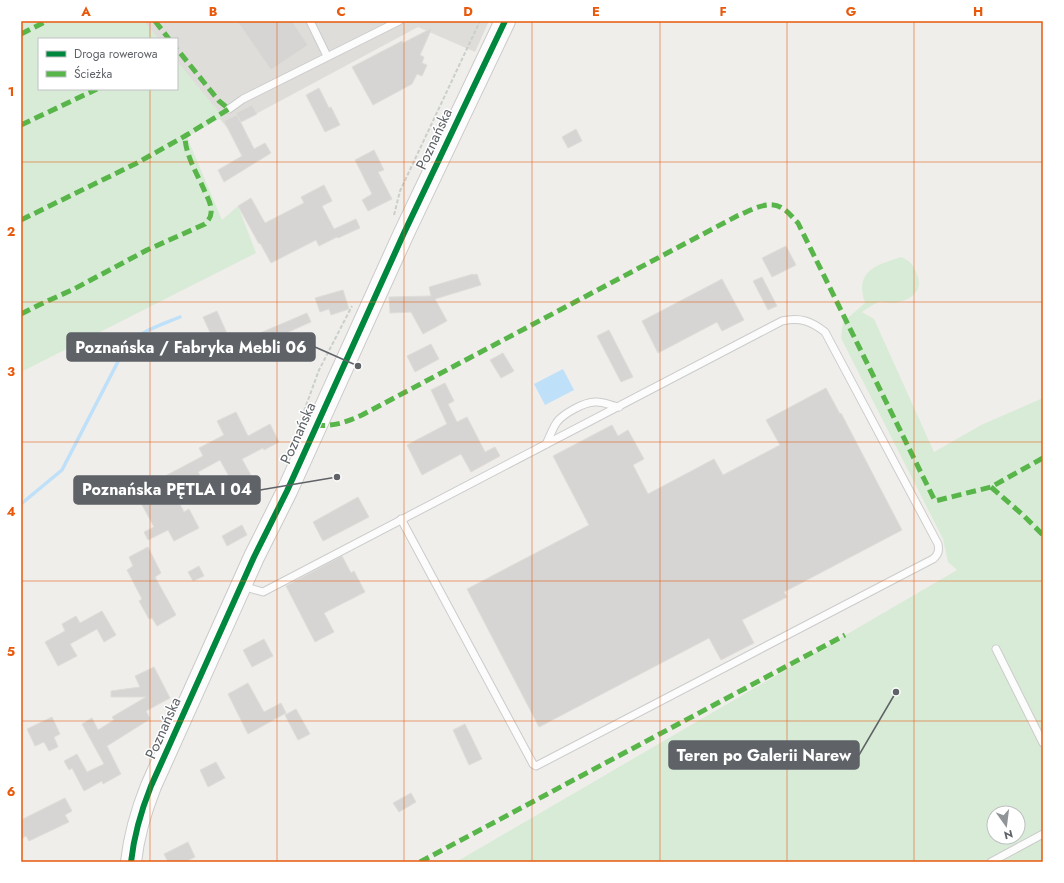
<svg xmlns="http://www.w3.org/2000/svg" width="1064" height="883" font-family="Jost,sans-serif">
<rect width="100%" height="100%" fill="#efeeea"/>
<path fill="#dfddda" d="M142,21H489L475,52L418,27L228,129L177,65V39H156Z"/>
<g fill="#d8ebd6" fill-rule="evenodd">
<path d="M21,21H144L159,39H39V89H177V61L223,117L187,137L222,220L238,206L256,253L21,372Z"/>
<path d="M901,257C911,261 914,266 917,275C925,292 907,303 891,303C887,303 882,301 879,302C873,304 867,309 862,312L874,319L934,452L981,425L1043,398V862H456L957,570L948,562L943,539L841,338L843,322L865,303C854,271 876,265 901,257ZM994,813H1018V837H994Z"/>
</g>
<path fill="#bfe0f9" d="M563,369L574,390L545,405L534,384Z"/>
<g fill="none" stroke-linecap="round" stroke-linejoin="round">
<path stroke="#bfe0f9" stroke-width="3.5" d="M21,504L62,470L124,350C136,332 161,325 180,317"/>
</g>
<g fill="#d6d5d3" stroke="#deddd9">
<path d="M237,21H292L308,45L271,70Z"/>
<path d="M432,28L420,55L424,57L422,63L427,65L422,76L417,74L412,84L373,105L352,67L402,41L403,43Z"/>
<path d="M319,88L329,108L331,107L340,125L325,132L306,95Z"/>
<path d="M252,105L257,114L241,122L236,113Z"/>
<path d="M237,115L254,149L265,143L271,153L224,182L218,170L242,156L224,121Z"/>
<path d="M576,129L582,141L568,148L562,137Z"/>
<path d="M374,150L384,170L378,172L392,199L368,211L362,200L372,194L355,160Z"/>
<path d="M324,185L332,201L322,206L334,229L356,219L360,228L338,238L337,237L319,246L316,240L271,263L260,243L259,244L238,206L251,198L265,223L304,203L301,197Z"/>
<path d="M786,246L796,265L772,277L762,258Z"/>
<path d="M473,274V275L477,274L481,285L435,299L447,321L423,334L411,312L390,313L389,297L431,296L429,287Z"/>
<path d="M762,277L777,306L768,310L753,281Z"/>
<path d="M722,279L744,320L722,331L717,322L658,353L642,321Z"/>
<path d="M343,290L349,309L331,315L329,309L320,312L315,298Z"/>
<path d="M217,311L232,345L307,313L311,322L223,361L203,317Z"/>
<path d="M609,330L633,377L621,382L597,336Z"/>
<path d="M431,344L439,359L415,372L407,356Z"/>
<path d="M503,353L514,371L501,378L490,360Z"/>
<path d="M445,383L454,401L448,404L457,422L467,417L485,452L495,447L500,456L471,472L461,454L422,475L407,445L447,424L431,390Z"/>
<path d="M826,388L840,414L841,413L902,530L784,592L787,597L742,620L754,643L721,660L709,638L539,727L467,589L589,525L553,456L612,425L618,436L628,430L644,459L633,465L648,494L714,459L723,475L780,445L766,420Z"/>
<path d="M236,412L248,436L270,424L279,442L264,450L263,448L242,459L253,479L236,489L220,460L198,472L200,475L172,489L184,512L189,509L199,528L174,541L168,530L148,540L144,532L154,527L135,492L203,456L199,448L224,435L217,421Z"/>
<path d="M358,497L369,517L323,541L313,522Z"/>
<path d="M242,525L247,535L227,546L222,536Z"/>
<path d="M148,547L161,573L155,577L176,615L157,626L152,618L149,619L139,601L142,599L127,570L133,566L129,557Z"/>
<path d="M342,556L351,573L354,571L365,592L324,613L334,632L315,642L286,586Z"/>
<path d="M199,566L204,576L193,581L188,572Z"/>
<path d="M102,611L116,635L104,642L97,629L70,644L77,656L58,666L45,642L65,631L62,624L76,616L80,623Z"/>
<path d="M264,639L273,656L252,667L243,650Z"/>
<path d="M154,667L170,698L146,711L150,719L107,746L121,774L103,784L102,781L84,791L72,768L69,770L64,761L77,754L87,772L104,764L82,724L92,718L98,730L114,720L112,717L146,697H111V691L140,687L135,676Z"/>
<path d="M248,683L264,712L281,703L286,713L248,734L228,694Z"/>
<path d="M296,709L310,734L298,740L285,715Z"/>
<path d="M52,717L60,734L54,737L58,747L49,751L44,742L35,746L27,729Z"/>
<path d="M465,724L482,759L469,765L453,730Z"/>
<path d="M216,762L225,778L208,787L200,770Z"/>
<path d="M411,793L416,802L399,812L393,803Z"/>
<path d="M65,798L72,811L65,815L69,822L29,841L26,836L21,839V820Z"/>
<path d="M188,842L195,857L185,862H168L164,854Z"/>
</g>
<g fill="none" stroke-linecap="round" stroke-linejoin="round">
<g stroke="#cbcccc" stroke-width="9">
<g id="lane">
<path d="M310,21L327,56"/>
<path d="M229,109L243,99L399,21"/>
<path d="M546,444C550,437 552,429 557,422C563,414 584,402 595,402C603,401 611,406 619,407"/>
<path d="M242,586L263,592L782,321C800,317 811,321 825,332L938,544C939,550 939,554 933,559L536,766L533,764L401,519"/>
<path d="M996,649L1043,743"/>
<path d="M991,862L1043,834"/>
</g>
</g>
<g stroke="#cacacb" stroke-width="22">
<path id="secondary" d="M131,862C134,835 141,811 151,786L254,557L287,491L404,233L505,21"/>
</g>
<g stroke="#cacfcc" stroke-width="2" stroke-dasharray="4 2" stroke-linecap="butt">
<path d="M394,215L400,191L480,21"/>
<path d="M304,411L319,370L352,306"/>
</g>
<use href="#lane" stroke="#fdfcfc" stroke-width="7"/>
<use href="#secondary" stroke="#fdfcfc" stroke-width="20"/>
<g stroke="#58b549" stroke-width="5" stroke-dasharray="10 5" stroke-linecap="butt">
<path d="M155,21L169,39"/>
<path d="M21,34L47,21"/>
<path d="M21,125L97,89"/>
<path d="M21,220L137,163L185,136L229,109L219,101L177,49"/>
<path d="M21,314L41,304L74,289L147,250L205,224C208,220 211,218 211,213C212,206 208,198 205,192C198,175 185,155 185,136"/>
<path d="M315,425C333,427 347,422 362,415L737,216C750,211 768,199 782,208C788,211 793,218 798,223L935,501L991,487L1043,458"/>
<path d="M991,487L1023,515L1043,535"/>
<path d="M420,862L845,635"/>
</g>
<g stroke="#fff" stroke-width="8">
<path id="cycleway" d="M131,862C134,835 141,811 151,786L254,557L287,491L404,233L505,21"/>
</g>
<use href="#cycleway" stroke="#00873e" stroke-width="6"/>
</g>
<path fill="none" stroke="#e8590c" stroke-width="1" stroke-opacity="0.55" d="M150,21V39M277,21V862M404,21V862M532,21V862M660,21V862M787,21V862M914,21V862M150,89V862M21,162H1043M21,302H1043M21,442H1043M21,581H1043M21,721H1043"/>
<g text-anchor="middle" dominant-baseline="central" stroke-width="3" stroke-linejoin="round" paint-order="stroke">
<g font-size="15" fill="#5f6368" stroke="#fff">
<text transform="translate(434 139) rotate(-65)">Poznańska</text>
<text transform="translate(298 433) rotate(-66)">Poznańska</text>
<text transform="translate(163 728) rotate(-66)">Poznańska</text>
</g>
</g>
<path fill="none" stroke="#5f6368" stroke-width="1.5" d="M358 366L315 347M337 477L260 490M896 692L859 755"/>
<g fill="#5f6368" stroke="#fff" stroke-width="1.5">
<circle cx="358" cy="366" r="4"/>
<circle cx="337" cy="477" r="4"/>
<circle cx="896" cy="692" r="4"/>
</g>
<g fill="#5f6368" stroke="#5f6368" stroke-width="1.5">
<rect x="67" y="333" width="248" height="28" rx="4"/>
<rect x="74" y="476" width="186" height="28" rx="4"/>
<rect x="669" y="741" width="190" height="28" rx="4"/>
</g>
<g font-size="16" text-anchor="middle" font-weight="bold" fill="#fff">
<text x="191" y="353">Poznańska / Fabryka Mebli 06</text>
<text x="167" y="495">Poznańska PĘTLA I 04</text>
<text x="764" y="761">Teren po Galerii Narew</text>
</g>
<rect width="1064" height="883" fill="none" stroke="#ffffff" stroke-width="44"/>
<rect x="38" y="38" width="140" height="52" fill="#ffffff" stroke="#bfc1c3"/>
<rect x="46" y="51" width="20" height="6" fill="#00873e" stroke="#bfc1c3"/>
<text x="74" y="58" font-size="12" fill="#5f6368">Droga rowerowa</text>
<rect x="46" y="71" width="20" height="6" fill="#58b549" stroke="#bfc1c3"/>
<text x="74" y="78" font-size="12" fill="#5f6368">Ścieżka</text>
<g transform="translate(1006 825) rotate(166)"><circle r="19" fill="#ffffff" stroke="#bfc1c3"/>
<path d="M0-3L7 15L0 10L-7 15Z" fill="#919496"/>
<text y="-6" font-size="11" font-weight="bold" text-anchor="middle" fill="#5f6368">N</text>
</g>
<rect x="22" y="22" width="1020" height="839" fill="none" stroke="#e8590c" stroke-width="1.5"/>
<g font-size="13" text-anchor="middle" font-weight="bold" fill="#e8590c">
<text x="86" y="16">A</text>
<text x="213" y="16">B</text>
<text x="341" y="16">C</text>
<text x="468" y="16">D</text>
<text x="596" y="16">E</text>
<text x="723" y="16">F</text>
<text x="851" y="16">G</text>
<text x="978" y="16">H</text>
<text x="11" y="96">1</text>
<text x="11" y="236">2</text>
<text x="11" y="376">3</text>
<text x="11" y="516">4</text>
<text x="11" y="656">5</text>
<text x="11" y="796">6</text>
</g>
</svg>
